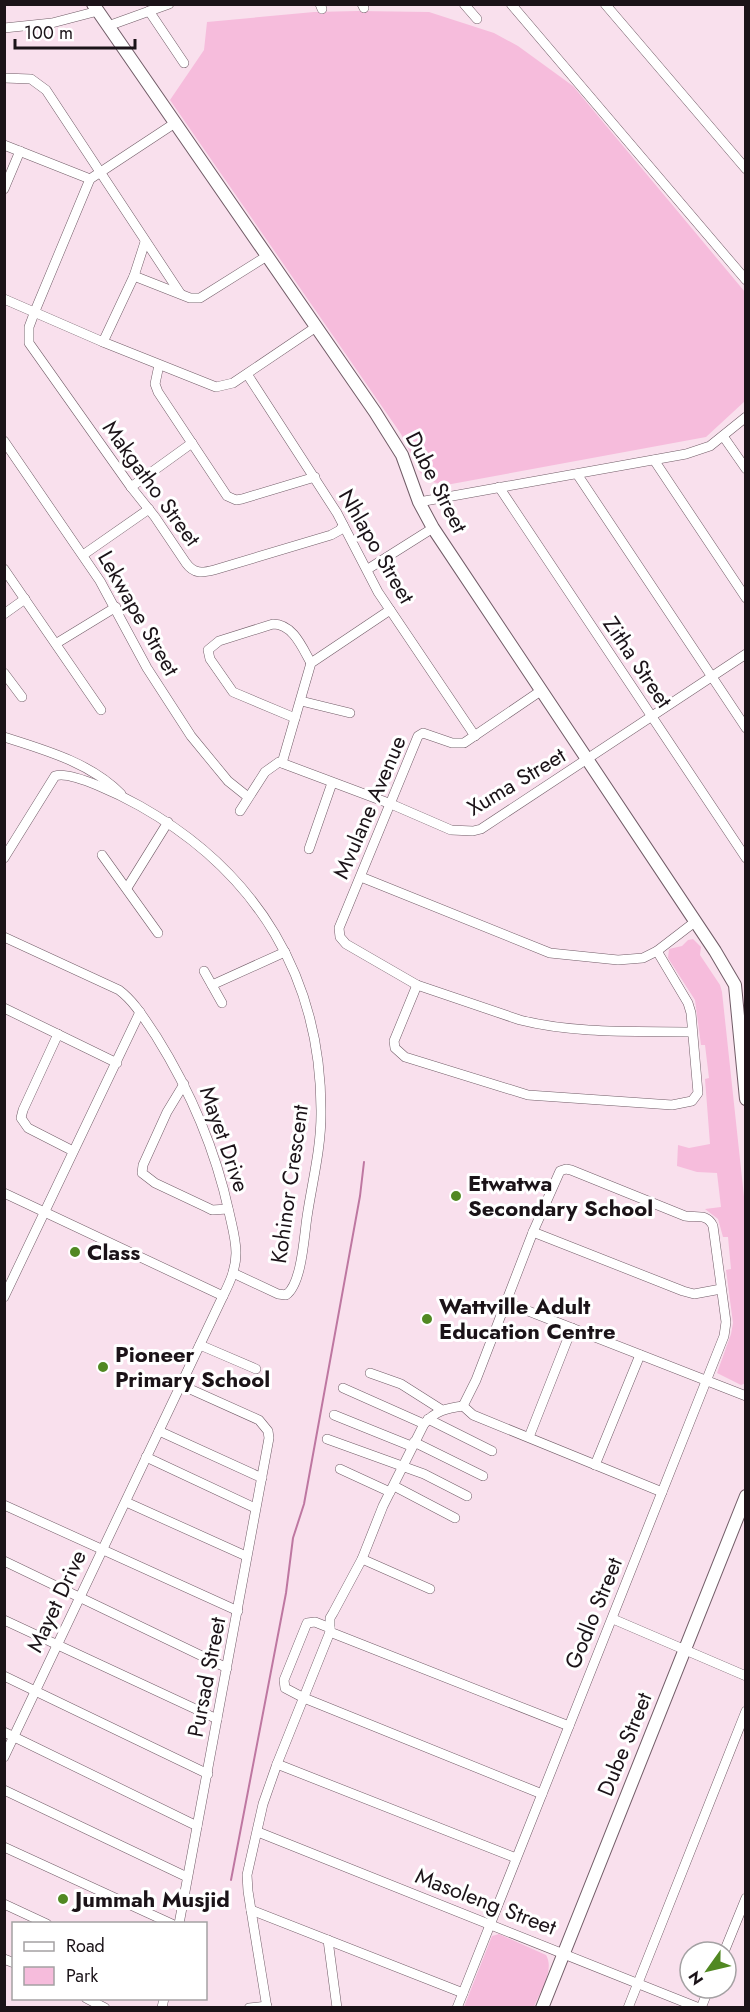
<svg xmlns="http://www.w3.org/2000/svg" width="750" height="2012" font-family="Jost,sans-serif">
<rect width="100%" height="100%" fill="#f9e0ed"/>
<g fill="#f6bcdc">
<path d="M358,11L429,12L494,33L518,46L573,86L745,292V401L706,437L446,485L424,480L401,434L170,100L204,50L207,22L314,12Z"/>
<path d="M693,939L701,947L700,955L720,985L722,992L745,1206L746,1383L741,1385L717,1373L731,1334L733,1323L726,1270L731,1269L728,1237H723L718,1219L705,1209L721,1207L717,1173L697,1172L677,1166L678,1145L689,1148L710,1144L705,1079L709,1078L705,1045H701L695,1000L668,958L669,949L682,946L688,940Z"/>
<path d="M499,1934L546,1955C555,1970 540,1992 534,2007H464L492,1936Z"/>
</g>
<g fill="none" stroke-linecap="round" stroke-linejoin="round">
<path stroke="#be77a1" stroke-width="2" d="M231,1880L286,1593L293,1538L304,1504L360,1196L364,1162"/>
<g stroke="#715c67" stroke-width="10">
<g id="minor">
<path d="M320,4L322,9"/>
<path d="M362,4L364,8"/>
<path d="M464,4L477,19"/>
<path d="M511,4L746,280"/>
<path d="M605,4L746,169"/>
<path d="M149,11L184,63"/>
<path d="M108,26L169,4"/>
<path d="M4,28L52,23L98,11"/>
<path d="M4,78L31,79L46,90L180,293"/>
<path d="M4,145L90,179L175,123"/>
<path d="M90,179L35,311L29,327V343L131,487L155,517L186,563C194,574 202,573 214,570L331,535L340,530L343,525"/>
<path d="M4,189L20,151"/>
<path d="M134,276L190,298H200L267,256"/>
<path d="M4,299L103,342L216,387L233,383L316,327"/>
<path d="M103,342L134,276L145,242"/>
<path d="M159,365L155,384L158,392L227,496L236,500L242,499L315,477"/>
<path d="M247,374L337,513L378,592L475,736"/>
<path d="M723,436L746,469"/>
<path d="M4,441L100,581L147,668L191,736L228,781L248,797"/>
<path d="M654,460L746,598"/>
<path d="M577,474L746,728"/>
<path d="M131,487L192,443"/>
<path d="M499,487L746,858"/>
<path d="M419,502L686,454L710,446L746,417"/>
<path d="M83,555L149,509"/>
<path d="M4,569L101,710"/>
<path d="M368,569L433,528"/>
<path d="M4,614L25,599"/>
<path d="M57,643L116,607"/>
<path d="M4,673L22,697"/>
<path d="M542,690L464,743H452L423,733L418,736L339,928L340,937L346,944L417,985L520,1020C575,1034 635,1031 692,1032"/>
<path d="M301,701L350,713"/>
<path d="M295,718L233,692L210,659L208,650L219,641L273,624C293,624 302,647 311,663"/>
<path d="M4,737C45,750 91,763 121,794"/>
<path d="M282,763L311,663L390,610"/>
<path d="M240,811L265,772L279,762L391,804L451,830L473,831L481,829L746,654"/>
<path d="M309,849L332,783"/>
<path d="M102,855L158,933"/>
<path d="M4,858L55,776C71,770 124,797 140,806C257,872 322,978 321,1114C321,1149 312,1183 307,1217C304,1236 302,1284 286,1295L278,1294L233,1273"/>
<path d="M361,877L550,953L618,960L643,958L657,951L696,921"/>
<path d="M127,888L168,822"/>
<path d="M4,937L119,990C135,1002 145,1020 156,1036C191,1092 215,1148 229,1212C232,1226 236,1239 236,1253C236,1269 230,1282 223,1296L4,1757"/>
<path d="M204,971L222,1003"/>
<path d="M212,985L285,952"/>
<path d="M417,985L394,1041L395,1048L405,1057L528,1095L672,1105L692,1101L698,1093L691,1013L688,1003L657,951"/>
<path d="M4,1008L117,1063"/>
<path d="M58,1034L23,1110L21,1118L28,1128L73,1151"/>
<path d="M184,1084L167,1112L143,1165L142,1173L155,1183L206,1207L212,1210L228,1209"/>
<path d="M4,1193L223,1296"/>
<path d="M533,1232L683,1291L694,1294L721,1289"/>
<path d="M4,1297L140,1012"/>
<path d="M505,1302L746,1396"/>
<path d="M200,1345L256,1369"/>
<path d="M370,1373L401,1384L442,1410"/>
<path d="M343,1388L424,1424"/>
<path d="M463,1406L473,1415L662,1492"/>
<path d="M334,1415L411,1446"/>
<path d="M428,1419L492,1451"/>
<path d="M159,1431L262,1478"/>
<path d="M529,1437L572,1328"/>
<path d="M327,1439L424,1474L467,1496"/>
<path d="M414,1442L483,1476"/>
<path d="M146,1457L255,1508"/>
<path d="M595,1465L640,1355"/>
<path d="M340,1469L390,1492"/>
<path d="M394,1486L455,1518"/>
<path d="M126,1502L246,1556"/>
<path d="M4,1505L238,1611"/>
<path d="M362,1559L430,1589"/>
<path d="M4,1561L227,1668"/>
<path d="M613,1619L746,1676"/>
<path d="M4,1620L217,1719"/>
<path d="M330,1628L315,1622L307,1623L284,1680L285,1688L304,1698L542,1794"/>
<path d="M330,1632L569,1726"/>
<path d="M4,1676L208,1774"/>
<path d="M4,1732L197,1826"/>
<path d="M277,1764L516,1858"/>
<path d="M4,1790L187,1877"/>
<path d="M258,1832L699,2008"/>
<path d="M4,1847L172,1924"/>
<path d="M4,1904L47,1924"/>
<path d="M251,1910L267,2008"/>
<path d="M179,1924L269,1438L268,1431L259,1420L181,1385"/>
<path d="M328,1940L337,2008"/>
<path d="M724,1952L746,1898"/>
<path d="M4,1959L14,1963"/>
<path d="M463,1993L251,1910L248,1891L247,1875L263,1804L277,1764L330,1632V1618L333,1613L362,1559L383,1506L424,1424C435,1411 447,1408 463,1406"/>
<path d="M86,1998L105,2008"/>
<path d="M162,2008L164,1998"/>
<path d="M249,2008L267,2006"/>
<path d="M457,2008L724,1336L726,1322L713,1226C707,1213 696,1218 685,1216L571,1170L566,1169L560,1171L533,1232L476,1380L463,1406"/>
<path d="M628,2008L746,1711"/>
<path d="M701,2008L709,1988"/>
</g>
</g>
<g stroke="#715c67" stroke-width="14">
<g id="tertiary">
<path d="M93,4L375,412L402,455L419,502L433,528L715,951L735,985L746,1099"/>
<path d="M542,2008L746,1496"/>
</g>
</g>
<use href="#minor" stroke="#fff" stroke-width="9"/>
<use href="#tertiary" stroke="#fff" stroke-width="12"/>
</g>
<g fill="#518822" stroke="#fff" stroke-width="2">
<circle cx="456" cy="1196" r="6"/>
<circle cx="75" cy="1252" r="6"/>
<circle cx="427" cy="1319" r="6"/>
<circle cx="103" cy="1367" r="6"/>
<circle cx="63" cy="1899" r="6"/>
</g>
<g text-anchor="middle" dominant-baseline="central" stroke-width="6" stroke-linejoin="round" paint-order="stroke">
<g font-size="22" fill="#1b1318" stroke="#fff">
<text transform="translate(437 482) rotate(63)">Dube Street</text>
<text transform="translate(152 483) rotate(54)">Makgatho Street</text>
<text transform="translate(377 546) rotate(60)">Nhlapo Street</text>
<text transform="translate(139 613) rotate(60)">Lekwape Street</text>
<text transform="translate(638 662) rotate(56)">Zitha Street</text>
<text transform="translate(516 781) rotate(-31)">Xuma Street</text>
<text transform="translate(369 807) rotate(-67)">Mvulane Avenue</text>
<text transform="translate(225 1139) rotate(71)">Mayet Drive</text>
<text transform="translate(289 1184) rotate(-82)">Kohinor Crescent</text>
<text transform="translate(56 1601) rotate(-65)">Mayet Drive</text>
<text transform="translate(593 1613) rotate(-68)">Godlo Street</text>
<text transform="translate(206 1677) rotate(-79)">Pursad Street</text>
<text transform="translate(624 1744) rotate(-68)">Dube Street</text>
<text transform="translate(486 1901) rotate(21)">Masoleng Street</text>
</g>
<g font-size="22" font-weight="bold" fill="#1b1318" stroke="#fff" text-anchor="start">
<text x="468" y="1183">Etwatwa<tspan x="468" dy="25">Secondary School</tspan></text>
<text x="87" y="1252">Class</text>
<text x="439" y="1306">Wattville Adult<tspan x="439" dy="25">Education Centre</tspan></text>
<text x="115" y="1354">Pioneer<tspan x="115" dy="25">Primary School</tspan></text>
<text x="75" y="1899">Jummah Musjid</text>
</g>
</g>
<rect width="750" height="2012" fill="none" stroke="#1b1318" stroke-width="12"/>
<rect x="12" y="1922" width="195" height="78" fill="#ffffff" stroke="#a4a1a3" stroke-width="1.5"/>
<rect x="24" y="1942" width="30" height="9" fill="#ffffff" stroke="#a4a1a3" stroke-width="1.5"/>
<text x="66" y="1952" font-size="18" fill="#1b1318">Road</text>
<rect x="24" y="1967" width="30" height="18" fill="#f6bcdc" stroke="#a4a1a3" stroke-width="1.5"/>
<text x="66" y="1982" font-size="18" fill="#1b1318">Park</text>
<g transform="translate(708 1970) rotate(236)"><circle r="28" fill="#ffffff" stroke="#a4a1a3" stroke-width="1.5"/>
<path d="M0-4.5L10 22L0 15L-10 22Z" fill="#518822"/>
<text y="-9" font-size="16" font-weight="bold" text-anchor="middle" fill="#1b1318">N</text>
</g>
<path d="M15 39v9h120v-9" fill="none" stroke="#1b1318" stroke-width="3"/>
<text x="24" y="39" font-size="18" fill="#1b1318" stroke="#ffffff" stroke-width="4.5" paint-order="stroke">100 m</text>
</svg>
